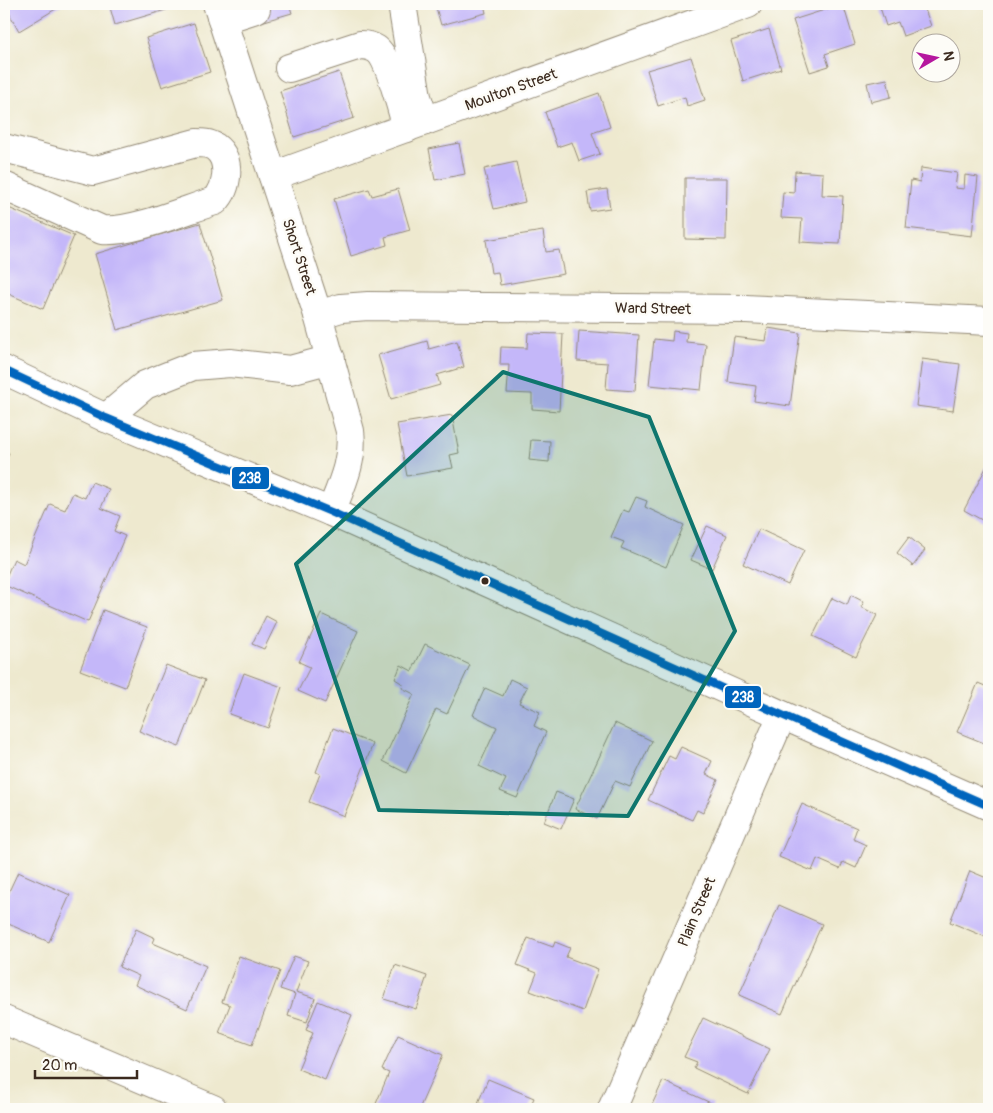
<svg xmlns="http://www.w3.org/2000/svg" width="993" height="1113" font-family="Pangolin,sans-serif">
<rect width="100%" height="100%" fill="#fdfcf7"/>
<filter id="ink" filterUnits="userSpaceOnUse"><feTurbulence type="fractalNoise" baseFrequency=".02" numOctaves="2"/><feDisplacementMap in="SourceGraphic" scale="10" xChannelSelector="R" yChannelSelector="G"/><feConvolveMatrix kernelMatrix="1 2 1 2 8 2 1 2 1" color-interpolation-filters="sRGB"/></filter>
<filter id="wash" filterUnits="userSpaceOnUse"><feTurbulence type="fractalNoise" baseFrequency=".0096" numOctaves="4" result="noise"/><feDisplacementMap in="SourceGraphic" scale="20" xChannelSelector="R" yChannelSelector="G"/><feGaussianBlur stdDeviation="1.12" result="paint"/><feColorMatrix in="noise" values="0 0 0 0 0 0 0 0 0 0 0 0 0 0 0 0 0 1.4 0 .05"/><feComposite in="paint" operator="in"/></filter>
<g filter="url(#wash)">
<rect width="100%" height="100%" fill="#eee9cf"/>
<g id="blocks">
<g fill="#c4b7f9">
<path d="M4,4H64L19,31Z"/>
<path d="M109,4H186L115,25Z"/>
<path d="M255,4H289L292,13L261,22Z"/>
<path d="M435,4H484L486,13L441,25Z"/>
<path d="M843,4L855,44L825,54L829,66L810,72L793,20Z"/>
<path d="M879,4H923L931,26L903,36L898,22L886,26Z"/>
<path d="M194,23L210,72L162,87L146,38Z"/>
<path d="M769,29L781,69L743,81L731,41Z"/>
<path d="M691,57L705,100L687,106L685,97L658,106L647,70Z"/>
<path d="M339,72L354,118L294,137L280,91Z"/>
<path d="M887,79L891,97L871,102L867,83Z"/>
<path d="M599,93L610,127L592,133L600,154L579,161L572,142L557,147L545,112Z"/>
<path d="M459,143L465,174L435,180L429,149Z"/>
<path d="M516,162L525,202L494,209L484,169Z"/>
<path d="M921,168L957,173L955,188L964,189L965,175L978,177L972,236L906,228L911,180L920,182Z"/>
<path d="M795,171L823,173L822,195L843,196L840,244L800,242L802,219L781,218L783,192L794,193Z"/>
<path d="M685,178H727L726,240L685,239Z"/>
<path d="M369,189L372,196L398,189L410,230L385,237L387,245L351,256L334,199Z"/>
<path d="M607,189L610,208L590,211L587,192Z"/>
<path d="M4,206L74,236L43,309L4,292Z"/>
<path d="M200,223L223,300L117,330L95,254Z"/>
<path d="M543,231L546,252L559,250L564,274L500,285L498,272L491,273L486,240Z"/>
<path d="M768,328L800,333L790,406L754,401L756,386L728,382L734,337L766,341Z"/>
<path d="M579,331L639,335L635,391L606,389L608,363L577,361Z"/>
<path d="M673,331L687,333L686,342L706,344L701,390L649,385L654,339L672,341Z"/>
<path d="M528,333L563,334L559,411L532,409V394L507,393L509,365H500L501,347L527,348Z"/>
<path d="M427,341L429,349L457,341L464,367L437,375L440,385L391,399L378,355Z"/>
<path d="M922,359L960,364L953,411L916,406Z"/>
<path d="M452,415L459,453L450,455L453,468L407,476L397,424Z"/>
<path d="M531,440L550,441L549,462L529,460Z"/>
<path d="M4,450L9,453L4,463Z"/>
<path d="M989,462V524L964,510Z"/>
<path d="M92,482L109,489L101,508L120,516L114,531L125,536L88,622L4,585V581L14,559L24,564L50,504L65,510L73,493L85,498Z"/>
<path d="M636,497L647,501L645,507L684,525L666,567L621,548L624,542L611,537L623,510L629,512Z"/>
<path d="M707,526L727,535L712,569L691,560Z"/>
<path d="M759,529L804,550L788,585L743,564Z"/>
<path d="M909,537L925,550L913,566L897,553Z"/>
<path d="M851,595L864,602L861,607L877,615L856,657L813,636L832,598L847,605Z"/>
<path d="M103,610L147,627L125,687L80,670Z"/>
<path d="M321,614L358,631L325,703L298,691L310,667L299,662Z"/>
<path d="M266,616L277,622L264,649L252,644Z"/>
<path d="M425,644L470,665L447,714L436,709L406,773L383,761L414,694L402,688L403,684L395,679L401,665L412,671Z"/>
<path d="M166,665L205,680L179,747L139,731Z"/>
<path d="M244,673L282,687L268,728L229,714Z"/>
<path d="M989,676V745L957,732L978,683L985,686Z"/>
<path d="M510,679L527,687L519,703L540,712L534,726L546,732L517,798L500,791L506,779L479,766L497,727L473,715L485,688L503,696Z"/>
<path d="M615,723L652,741L630,787L615,781L597,819L575,809Z"/>
<path d="M333,728L373,744L344,816L309,802L320,774L316,772Z"/>
<path d="M681,747L712,761L706,774L718,780L703,813L697,810L692,820L648,800L669,756L675,759Z"/>
<path d="M556,792L574,799L561,829L544,822Z"/>
<path d="M802,804L857,828L853,839L866,845L856,868L843,862L840,869L817,859L812,871L779,857Z"/>
<path d="M970,871L989,879L988,938L950,922Z"/>
<path d="M18,872L70,895L49,942L4,922V902Z"/>
<path d="M779,905L822,924L782,1014L739,995Z"/>
<path d="M136,929L155,938L153,943L206,966L187,1009L135,985L139,976L119,967Z"/>
<path d="M528,938L553,947L555,942L570,948L566,957L598,969L583,1011L530,991L537,973L517,965Z"/>
<path d="M239,956L280,971L252,1045L219,1033L230,1005L222,1002Z"/>
<path d="M294,956L308,961L296,992L315,998L307,1022L288,1016L295,994L280,989Z"/>
<path d="M395,965L427,976L416,1009L384,999Z"/>
<path d="M318,1001L352,1015L325,1080L298,1069L313,1033L306,1030Z"/>
<path d="M703,1018L770,1049L748,1094L694,1068L697,1062L684,1057Z"/>
<path d="M398,1035L443,1055L419,1109H383L375,1106L389,1073L382,1070Z"/>
<path d="M488,1079L534,1098L529,1109H482L484,1105L478,1103Z"/>
<path d="M663,1081L713,1104L710,1109H650Z"/>
</g>
</g>
</g>
<g filter="url(#ink)">
<use href="#blocks" fill-opacity="0" stroke="#948a76" stroke-width="1"/>
<g fill="none" stroke-linecap="round" stroke-linejoin="round">
<g stroke="#948a76" stroke-width="30">
<g id="minor">
<path d="M217,4L318,315L350,431C354,460 341,486 331,512"/>
<path d="M402,4L417,97L425,121"/>
<path d="M222,20L256,9"/>
<path d="M289,68L360,45C366,45 371,46 376,49C389,57 402,111 407,128"/>
<path d="M4,148L93,171L196,143C202,143 209,143 215,147C232,159 228,188 215,201C185,210 131,233 102,230L4,186"/>
<path d="M273,176L748,4"/>
<path d="M318,315L341,308L368,306L746,309L989,321"/>
<path d="M106,418L145,385L193,366L230,363L290,370L331,359"/>
<path d="M4,1020L213,1109"/>
<path d="M612,1109L782,715"/>
</g>
</g>
<g stroke="#948a76" stroke-width="30">
<path id="major" d="M4,370L106,418L331,512L782,715L989,806"/>
</g>
<use href="#minor" stroke="#fff" stroke-width="28"/>
<use href="#major" stroke="#fff" stroke-width="28"/>
<g stroke="#fdfcf7" stroke-width="11">
<path id="bus-1" d="M4,370L106,418L331,512L782,715L989,806"/>
</g>
<use href="#bus-1" stroke="#0065bd" stroke-width="8"/>
</g>
</g>
<path fill="#0f766e" fill-opacity="0.2" stroke="#0f766e" stroke-width="4" stroke-linejoin="round" d="M503,372L649,417L735,631L628,816L379,810L296,564Z"/>
<circle fill="#3b2a1e" stroke="#fdfcf7" stroke-width="2" cx="485" cy="581" r="4.5"/>
<g text-anchor="middle" dominant-baseline="central" stroke-width="5" stroke-linejoin="round" paint-order="stroke">
<g font-size="15" fill="#3b2a1e" stroke="#fdfcf7">
<text transform="translate(511 90) rotate(-20)">Moulton Street</text>
<text transform="translate(299 257) rotate(72)">Short Street</text>
<text transform="translate(653 309) rotate(1)">Ward Street</text>
<text transform="translate(697 912) rotate(-67)">Plain Street</text>
</g>
</g>
<g stroke="#fdfcf7" stroke-width="2">
<rect x="231" y="466" width="39" height="24" rx="5" fill="#0065bd"/>
<rect x="724" y="685" width="38" height="24" rx="5" fill="#0065bd"/>
</g>
<g font-size="14" text-anchor="middle" font-weight="bold" fill="#fff">
<text x="250" y="483">238</text>
<text x="743" y="702">238</text>
</g>
<rect width="993" height="1113" fill="none" stroke="#fdfcf7" stroke-width="20"/>
<g transform="translate(936 58) rotate(81)"><circle r="24" fill="#fdfcf7" stroke="#afa8a0"/>
<path d="M0-4L9 19L0 12L-9 19Z" fill="#b5179e"/>
<text y="-8" font-size="14" font-weight="bold" text-anchor="middle" fill="#3b2a1e">N</text>
</g>
<path d="M35 1070v8h102v-8" fill="none" stroke="#3b2a1e" stroke-width="2.5"/>
<text x="42" y="1070" font-size="15" fill="#3b2a1e" stroke="#fdfcf7" stroke-width="4" paint-order="stroke">20 m</text>
</svg>
